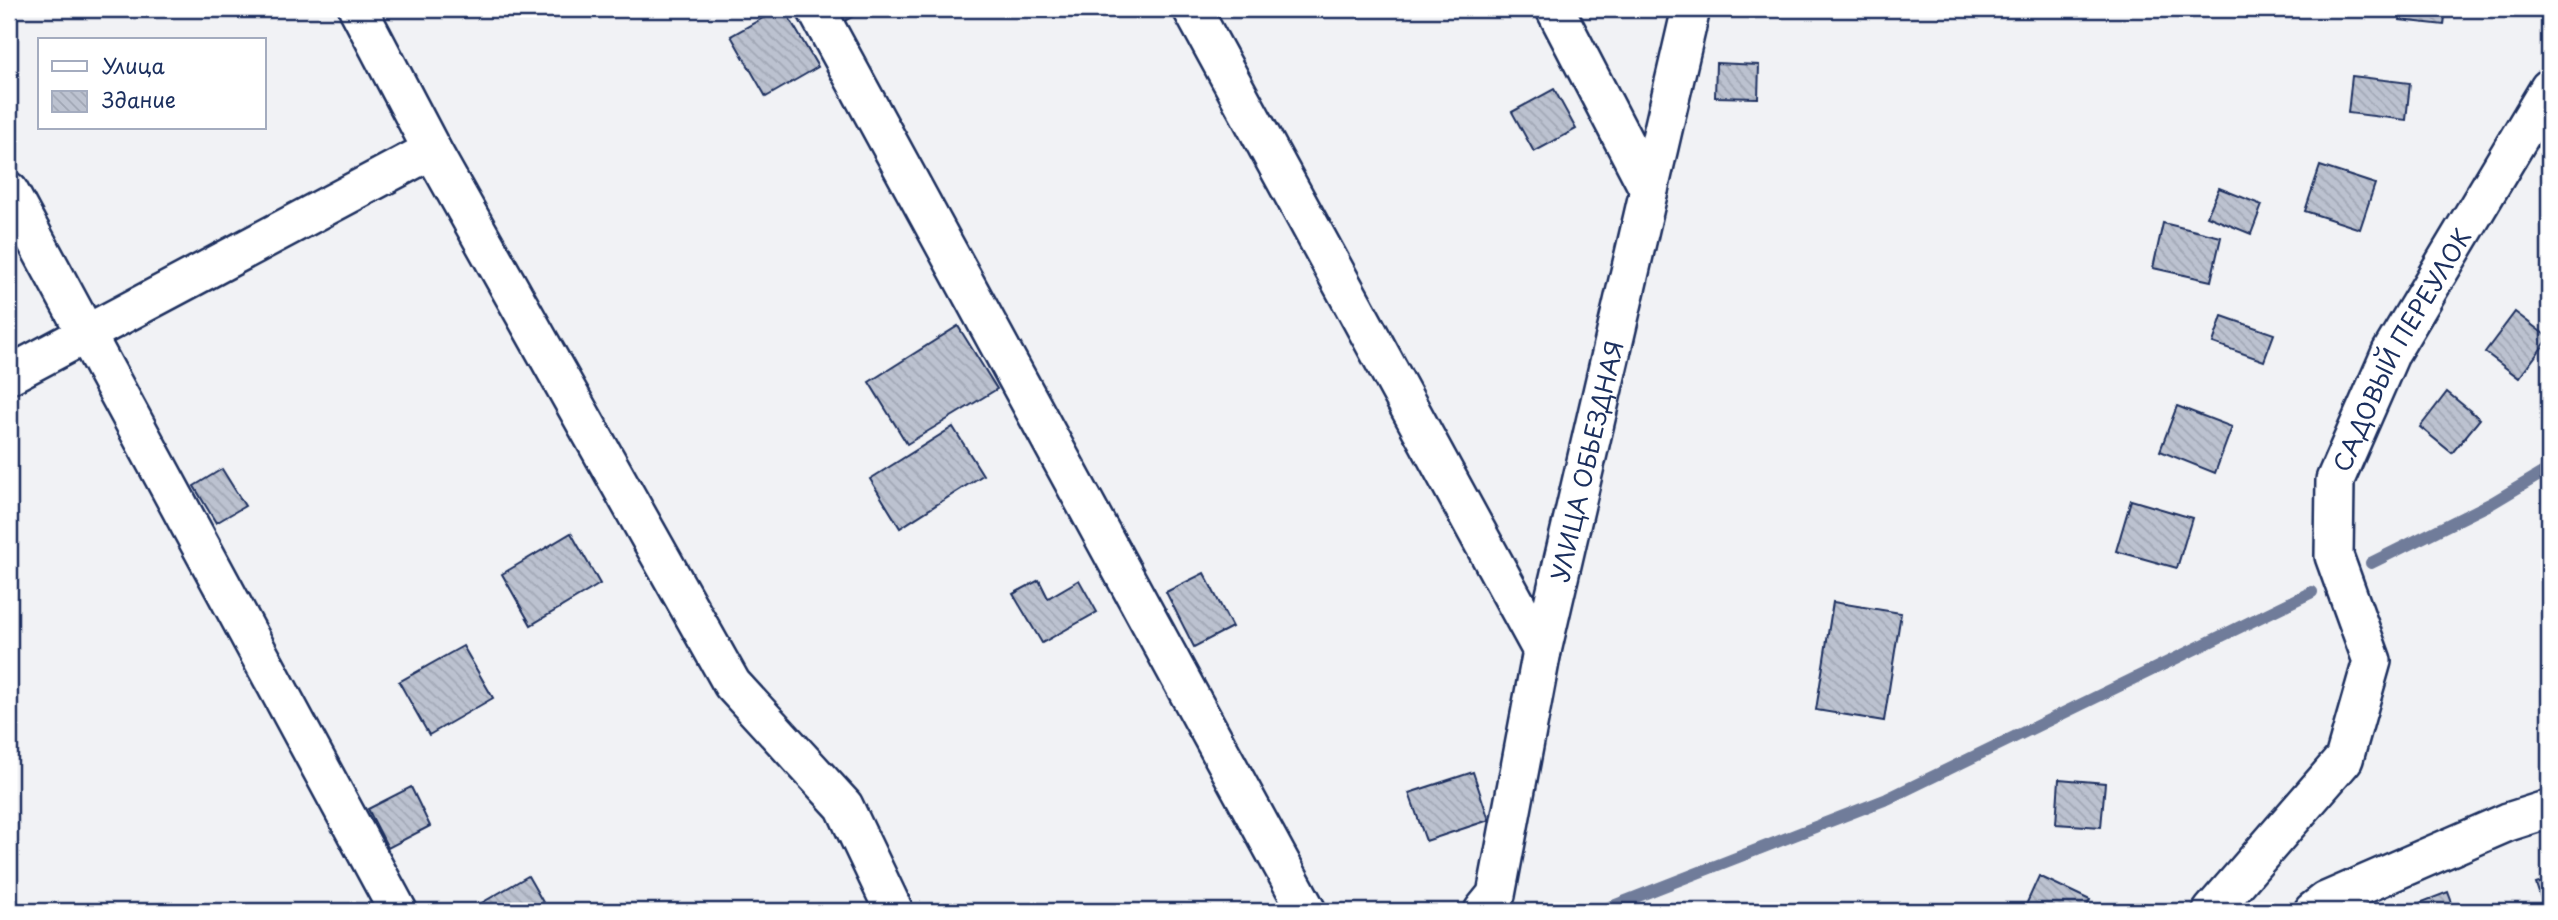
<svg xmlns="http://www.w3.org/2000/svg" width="2558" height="920" font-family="'Playpen Sans',sans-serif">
<defs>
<pattern id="building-back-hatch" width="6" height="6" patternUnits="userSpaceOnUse" patternTransform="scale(1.75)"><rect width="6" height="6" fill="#bcc2d0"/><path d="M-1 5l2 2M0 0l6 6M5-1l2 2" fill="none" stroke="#a1a7b5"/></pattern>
</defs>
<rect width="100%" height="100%" fill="#f1f2f5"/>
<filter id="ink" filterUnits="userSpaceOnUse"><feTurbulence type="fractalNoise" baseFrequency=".0143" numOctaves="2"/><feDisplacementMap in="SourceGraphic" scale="14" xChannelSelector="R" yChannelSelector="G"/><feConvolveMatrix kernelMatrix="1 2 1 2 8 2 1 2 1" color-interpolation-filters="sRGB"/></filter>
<g filter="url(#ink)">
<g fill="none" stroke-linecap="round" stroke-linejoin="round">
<g stroke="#707c9a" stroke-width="12">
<path d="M2371,563L2492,503L2549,469"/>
<path d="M1600,911L1887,799L2312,592"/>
</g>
</g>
<g fill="url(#building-back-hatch)" stroke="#1b2f5e" stroke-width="2">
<path d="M779,9H784L818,67L766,97L731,36Z"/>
<path d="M823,9H866L834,27Z"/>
<path d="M2401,9H2446L2444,25L2400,20Z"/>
<path d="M1716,63L1759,65L1758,98L1715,97Z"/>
<path d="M2352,76L2410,83L2406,120L2348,113Z"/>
<path d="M1554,89L1576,129L1534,152L1512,112Z"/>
<path d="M2320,166L2375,184L2360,229L2305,211Z"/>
<path d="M2219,188L2262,205L2251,234L2207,216Z"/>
<path d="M2163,223L2221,237L2211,281L2153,268Z"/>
<path d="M2515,312L2549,338L2519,378L2485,352Z"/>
<path d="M2222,316L2274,334L2264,361L2213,343Z"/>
<path d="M958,326L997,389L907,444L869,382Z"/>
<path d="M2447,392L2480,419L2452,453L2420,427Z"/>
<path d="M2177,406L2232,427L2215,473L2160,451Z"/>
<path d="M953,427L983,475L900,528L870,479Z"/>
<path d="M222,469L245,506L216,523L194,486Z"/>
<path d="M2131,500L2192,518L2177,568L2116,551Z"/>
<path d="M571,533L600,584L531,625L502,574Z"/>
<path d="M1204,573L1232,627L1194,647L1166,592Z"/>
<path d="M1039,580L1048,598L1079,580L1097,612L1042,643L1013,594Z"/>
<path d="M1833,602L1901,613L1884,721L1816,710Z"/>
<path d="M463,646L493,698L429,735L399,682Z"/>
<path d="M1473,772L1489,820L1426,841L1409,793Z"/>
<path d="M2059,779L2105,783L2101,827L2056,824Z"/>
<path d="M411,787L430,826L388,848L368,809Z"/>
<path d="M528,876L548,911H475L473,908Z"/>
<path d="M2039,876L2090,900L2085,911H2035L2025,907Z"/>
<path d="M2549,880V911H2545L2536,884Z"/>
<path d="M2448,892L2455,911H2405L2404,909Z"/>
</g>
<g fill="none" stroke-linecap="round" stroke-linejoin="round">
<g stroke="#1b2f5e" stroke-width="42">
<g id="minor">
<path d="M358,9L432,150L732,684L844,806L894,911"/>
<path d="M816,9L1307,911"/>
<path d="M1192,9L1542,651"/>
<path d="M1555,9L1649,190"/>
<path d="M9,191L398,911"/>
<path d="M9,375L432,150"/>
<path id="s1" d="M1483,911L1496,895L1542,651L1691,9"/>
<path id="s2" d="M2212,911L2344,759L2372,661L2334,556L2335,480L2391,352L2549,88"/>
<path d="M2313,911L2326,901L2508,822L2549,809"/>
</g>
</g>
<use href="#minor" stroke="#fff" stroke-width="37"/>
</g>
</g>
<g text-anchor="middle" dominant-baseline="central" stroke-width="5" stroke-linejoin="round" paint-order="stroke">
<g font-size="24" fill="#1b2f5e" stroke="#fff">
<text stroke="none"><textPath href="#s2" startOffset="637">САДОВЫЙ ПЕРЕУЛОК</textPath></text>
<text stroke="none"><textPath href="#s1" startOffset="464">УЛИЦА ОБЬЕЗДНАЯ</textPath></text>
</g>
</g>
<rect width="2558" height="920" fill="none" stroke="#fff" stroke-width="35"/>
<rect x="18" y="18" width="2523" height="885" fill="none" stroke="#1b2f5e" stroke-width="2.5" filter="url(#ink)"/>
<rect x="38" y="38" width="228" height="91" fill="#ffffff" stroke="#a4acbf" stroke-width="2"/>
<rect x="52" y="61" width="35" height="10" fill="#ffffff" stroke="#a4acbf" stroke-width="2"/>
<text x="102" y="74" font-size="21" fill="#1b2f5e">Улица</text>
<rect x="52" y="91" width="35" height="21" fill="url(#building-back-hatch)" stroke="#a4acbf" stroke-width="2"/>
<text x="102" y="108" font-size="21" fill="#1b2f5e">Здание</text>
</svg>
